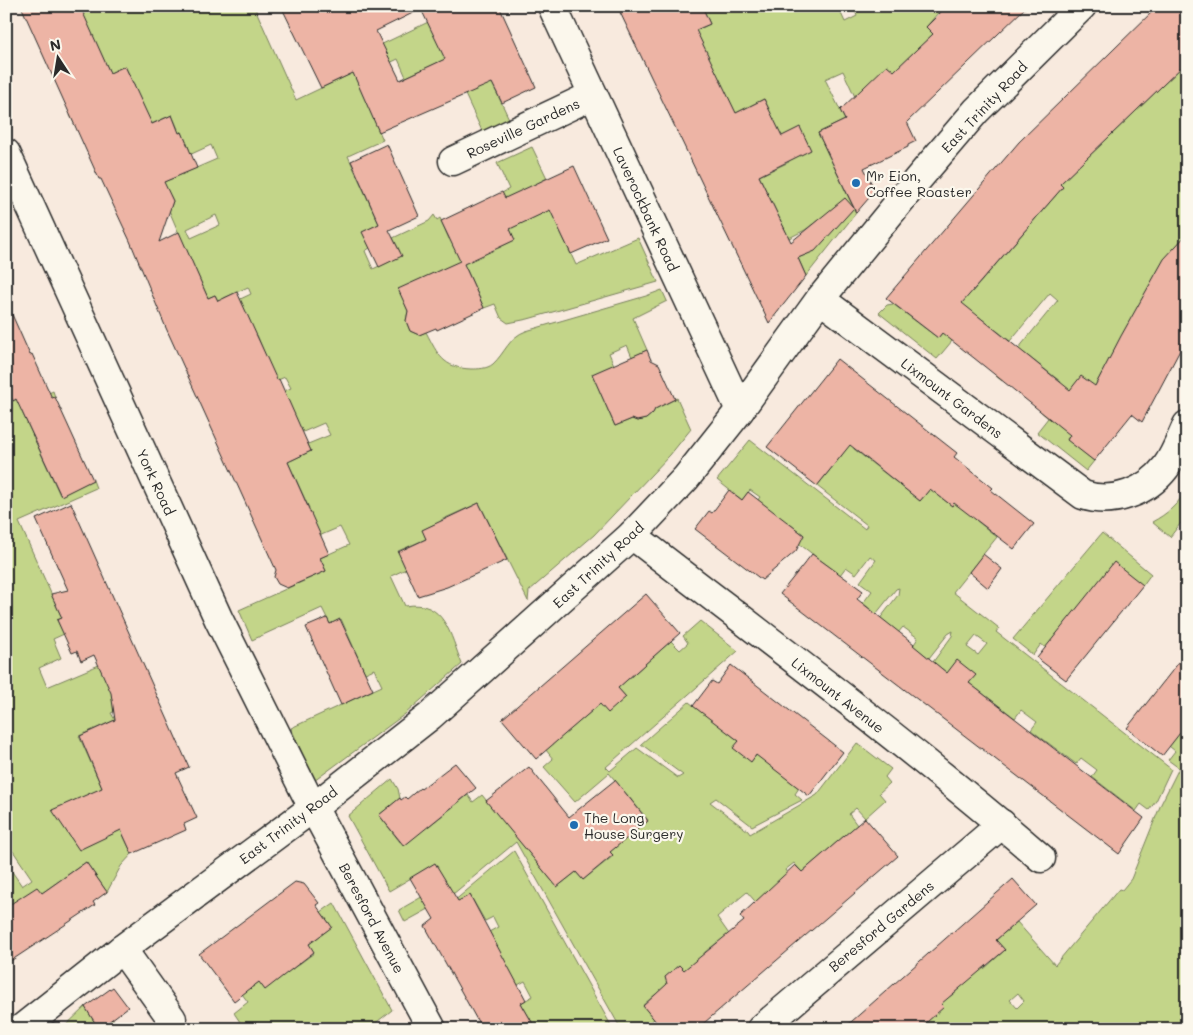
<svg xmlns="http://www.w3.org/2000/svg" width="1193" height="1035" font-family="Mali,sans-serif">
<rect width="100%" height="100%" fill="#f8eade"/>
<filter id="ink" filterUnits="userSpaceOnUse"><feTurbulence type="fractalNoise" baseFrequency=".02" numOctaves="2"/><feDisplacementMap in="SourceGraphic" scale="10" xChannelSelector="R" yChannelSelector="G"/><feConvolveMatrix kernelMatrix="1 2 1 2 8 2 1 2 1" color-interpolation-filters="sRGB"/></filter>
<g filter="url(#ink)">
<g fill="#c3d589" stroke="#77805a" fill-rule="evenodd">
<path d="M84,6H254L296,100L355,72L349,60L445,14L451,26L463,21L510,121L483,133L448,58L406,77L398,59L356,79L383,140L348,156L379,224L363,232L370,248L365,251L373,269L388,262L387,258L400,252L393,238L429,221L434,215L437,220L440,218L449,239L462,233L469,248L492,237L498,248L514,240L510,229L517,225L502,193L509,189L497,163L532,147L547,178L538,183L576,265L638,238L658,282L528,319L508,323L501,318L495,304L484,308L466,268L450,276L446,268L432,274L435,282L419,289L420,294L404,301L408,311L406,321L410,331L419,335L426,332C438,355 443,368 471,369C478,369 487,369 493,364C505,353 509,337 526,331L646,296L662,290L667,301L633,318L647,350L632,357L627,345L609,353L614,365L593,375L615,426L632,419L637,421L646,419L653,413L655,409L677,398L691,429L670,455L594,535L529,591L528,601L479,503L441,520L453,548L445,551L433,525L423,530L426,539L398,551L406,569L391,576L405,606C445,599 450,635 462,664L405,714L314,781L291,728L382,686L374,669L365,673L341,619L330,624L322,608L252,640L239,610L326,571L320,558L349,545L340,527L312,539L300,512L309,508L287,460L291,458L292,460L311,451L308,444L330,435L324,423L303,432L299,425L280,434L281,436L277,438L265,412L248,420L243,410L257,403L240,367L245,365L247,367L260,361L259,358L265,355L257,335L250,339L234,302L251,294L248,287L224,298L227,305L213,312L210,305L218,301L215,295L208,298L185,247L171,253L169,248L180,243L178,238L180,236L168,208L171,207L173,201L170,195L165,193L162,195L157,185L217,159L211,145L185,157L182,152L189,149L182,132L175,134L173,131L178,129L172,115L151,124L138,95L108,108L109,112L76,127L70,115L135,86L125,66L110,73L88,26L84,27L79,15L87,11ZM216,215L220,225L191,238L187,229ZM285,377L291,388L264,400L259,388Z"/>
<path d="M702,6H840L838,7L845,22L857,16L853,6H944L926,27L933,34L894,71L887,65L882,69L904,115L871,131L843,71L825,79L845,120L818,133L856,213L806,276L798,258L814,251L819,221L818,220L805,230L789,238L759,176L789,162L775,142L768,107L764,99L736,113L643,56L710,24Z"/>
<path d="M1187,62V234L1164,260L1096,384L1098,388L1073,431L1067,439L1094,461L1086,471L1037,432L1048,418L1039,410L1061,382L1024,353L1002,381L996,376L1058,300L1050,293L1010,341L978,316L952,341L937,359L879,313L887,305L893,304L938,338L958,313L967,288L972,292L1063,187L1060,184Z"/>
<path d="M6,386L13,401L46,386L49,393L53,391L55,397L22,412L60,495L93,480L96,488L19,522L62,618L57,620L64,634L53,639L61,658L39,668L47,687L99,665L119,709L111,713L115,720L79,736L112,810L110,835L121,830L132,854L121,866L107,892L86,862L42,893L6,907V863L22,886L32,879L13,851L6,855Z"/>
<path d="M750,440L865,529L867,525L817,486L842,455L849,443L854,444V449L920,501L930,489L952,506L959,496L977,521L997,537L953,592L999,628L996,632L1171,769L1156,801L1149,810L1141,804L1136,811L1092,777L1097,770L1081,758L1076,764L1031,730L1037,722L1021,710L1015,718L969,683L975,675H950L933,662L952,636L953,631L948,634L929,658L913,646L918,638L903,627L897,634L879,620L898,595L899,588L896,589L876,614L863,603L872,591L860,582L876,560L870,556L856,574L846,567L840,575L798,543L804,535L787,522L781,530L752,508L760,497L750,490L742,500L717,480ZM976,636L987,644L978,655L967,647Z"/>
<path d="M1187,488V515L1170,537L1152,522C1167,514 1179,504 1187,488Z"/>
<path d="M1102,533L1151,574L1143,585L1046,648L1041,644L1033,655L1013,639Z"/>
<path d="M700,621L738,651L606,767L610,771L637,748L678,778L683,775L641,744L689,702L739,741L734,748L751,761L757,755L799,788L795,794L802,800L752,826L716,798L710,802L748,831L750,834L817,795L857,743L891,769L885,777L890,783L879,793L885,800L865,818L856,808L849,814L857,825L802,872L794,863L785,870L787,873L767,915L747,892L717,917L738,947L729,955L718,942L705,952L696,984L679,965L666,977L669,988H663L643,1005L654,1019L643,1029H621L516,842L447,899L405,922L399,910L446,883L435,864L389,891L348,816L392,779L398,789L400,798L379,815L400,842L425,821L429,826L468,795L473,802L482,795L557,887L576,872L583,880L613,856L607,847L631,834L648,820L609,773L575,802L544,767L553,759L546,750L600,704L626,697L618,688L671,641L680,650L688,643L683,636Z"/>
<path d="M1187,720V1029H919L933,994L951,996L962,986L974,959L984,969L1005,950L996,940L1017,922L1055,965L1119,889L1122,890L1131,879L1161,804L1179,768L1168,760L1175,751L1169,746ZM1018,993L1024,1001L1017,1008L1010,1000Z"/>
<path d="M514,851L613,1029H536L521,1003L533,996L525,981L516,986L489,932L498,927L493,917L485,921L470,895L447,907Z"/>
<path d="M334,903L392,1010L368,1029H230L240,1022L234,1013L248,1002L242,994L259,982L291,970L314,953L308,945L329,929L330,924L321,912Z"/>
<path d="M85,1007L99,1029H62Z"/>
<path d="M113,1019L119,1029H100Z"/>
</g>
<g fill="#edb4a5" stroke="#2b2b2b" fill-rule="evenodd">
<path d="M21,6H80L110,73L125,66L152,124L172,115L179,133L182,132L197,168L164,182L173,201L159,242L179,232L208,298L215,295L218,301L237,292L277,380L279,379L311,451L288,462L329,554L320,558L326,571L287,588L278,584L274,577L276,570L166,328L130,241L101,179H99Z"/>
<path d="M281,6H499L536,87L502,103L492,83L379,132L353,73L321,88ZM421,9L445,59L400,80L376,31Z"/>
<path d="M617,6H702L710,24L696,30L736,113L764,99L782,136L800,127L811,150L759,176L791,242L845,198L854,208L818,133L845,120L840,110L887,65L894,71L916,50L933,34L926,27L947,6H1027L907,122L916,141L908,145V147L864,168L875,191L856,213L854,208L815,251L798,258L806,276L769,323Z"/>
<path d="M1158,6H1187V62L1060,184L1063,187L962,303L1070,390L1081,376L1095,386L1121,336L1164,259L1187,234V337L1142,422L1132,414L1094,461L1067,440L1070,435L974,358L942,333L938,338L886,298L1019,142Z"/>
<path d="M387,144L419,216L389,230L402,256L379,267L362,232L379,224L351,161Z"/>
<path d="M574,166L607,238L571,254L550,210L510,229L515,240L464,264L484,308L437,330L436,328L419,335L410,331L406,321L408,311L398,289L460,261L441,221L502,192L505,198Z"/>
<path d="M6,301L30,355L32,354L52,398L55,397L93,480L61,496L16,399L13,401L6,386Z"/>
<path d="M647,350L651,360L659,364L675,399L655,409L653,413L646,419L637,421L632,419L615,426L592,374Z"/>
<path d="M837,359L957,453L954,457L993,488L991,490L1034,524L1014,549L954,503L952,506L930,489L920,501L850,445L817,486L767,447Z"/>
<path d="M729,490L742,500L748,492L804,535L796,551L762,580L695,529L709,511L712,513Z"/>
<path d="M71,503L189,767L176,773L197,818L184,824L186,830L132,854L121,830L79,850L52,810L102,788L80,736L115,720L111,693L94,655L81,661L77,651L72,653L57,620L62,618L51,594L68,590L36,519Z"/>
<path d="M479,503L507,560L447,587L418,596L398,552L426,539L422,530Z"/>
<path d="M812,554L863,591L857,599L914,644L913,645L947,673L957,660L976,675L969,683L1144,818L1119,854L780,594Z"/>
<path d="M983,554L1002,569L988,588L969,572Z"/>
<path d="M1114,562L1143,585L1066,680L1037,658Z"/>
<path d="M646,594L680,633L618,688L626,697L608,713L600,704L536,759L502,719Z"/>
<path d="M327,618L330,624L340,619L373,690L341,705L306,627Z"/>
<path d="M1187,652V724L1162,756L1127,728Z"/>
<path d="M731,665L843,752L809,796L756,755L751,762L733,748L739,741L693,706L712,681L717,684Z"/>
<path d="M455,763L476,788L404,846L379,815L400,798L401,800L405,797L407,799L420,788L421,789Z"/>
<path d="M529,767L569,817L615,780L648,821L610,852L613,855L583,880L576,872L557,887L486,801Z"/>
<path d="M865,818L898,856L697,1029H662L643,1006L667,984L665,977L679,965L684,970L744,921L740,916L795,865L802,872Z"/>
<path d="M86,862L107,892L93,902L95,905L6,964V907L37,887L42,893Z"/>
<path d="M435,863L458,901L470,895L526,1000L521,1003L536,1029H482L425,926L434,919L410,878Z"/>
<path d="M1013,879L1036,905L996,940L1005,950L941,1004L944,1007L919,1029H843Z"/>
<path d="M295,882L304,884L319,903L316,905L332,927L309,944L314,952L265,990L259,982L234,1001L199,954Z"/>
<path d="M113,987L128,1007L99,1029L85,1007Z"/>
</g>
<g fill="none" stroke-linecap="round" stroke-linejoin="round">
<g stroke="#2b2b2b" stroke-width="31">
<g id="minor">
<path d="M552,6L740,410"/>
<path d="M6,153L219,620L306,794L432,1029"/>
<path d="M453,161L593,95"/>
<path d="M820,299L1083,495C1113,505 1147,492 1166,467C1175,455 1181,438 1187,425"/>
<path d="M632,535C769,641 910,745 1041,858"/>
<path d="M122,949L172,1019"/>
<path d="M21,1029L122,949L314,807L430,716L632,535L686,478L740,410L820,299L918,179L976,111L1082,6"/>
<path d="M761,1029L1002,824"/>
</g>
</g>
<use href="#minor" stroke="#fbf7ec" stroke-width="28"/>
</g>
</g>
<g fill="#1f6fb2" stroke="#fbf7ec" stroke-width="2">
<circle cx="856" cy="183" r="5"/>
<circle cx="574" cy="825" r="5"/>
</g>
<g text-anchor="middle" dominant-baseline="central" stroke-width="4.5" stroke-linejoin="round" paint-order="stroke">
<g font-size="14" fill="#2b2b2b" stroke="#fbf7ec">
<text transform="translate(984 107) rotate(-47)">East Trinity Road</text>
<text transform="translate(523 128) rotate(-25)">Roseville Gardens</text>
<text transform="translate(646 209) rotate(65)">Laverockbank Road</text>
<text transform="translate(952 398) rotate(37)">Lixmount Gardens</text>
<text transform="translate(156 482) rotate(65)">York Road</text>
<text transform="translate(598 565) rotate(-43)">East Trinity Road</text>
<text transform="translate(838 695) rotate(38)">Lixmount Avenue</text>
<text transform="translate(288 825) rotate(-37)">East Trinity Road</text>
<text transform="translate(372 918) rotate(62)">Beresford Avenue</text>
<text transform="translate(881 926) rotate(-40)">Beresford Gardens</text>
</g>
<g font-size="14" fill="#2b2b2b" stroke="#fbf7ec" text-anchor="start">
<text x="866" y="175">Mr Eion,<tspan x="866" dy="16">Coffee Roaster</tspan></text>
<text x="584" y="817">The Long<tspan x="584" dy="16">House Surgery</tspan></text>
</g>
</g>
<rect width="1193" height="1035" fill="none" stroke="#fbf7ec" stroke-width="25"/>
<rect x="12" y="12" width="1168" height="1010" fill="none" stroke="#2b2b2b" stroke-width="2" filter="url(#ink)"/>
<g transform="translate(58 58) rotate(348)" stroke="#fbf7ec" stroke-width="4" paint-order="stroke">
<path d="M0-4L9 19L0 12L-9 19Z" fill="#2b2b2b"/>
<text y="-8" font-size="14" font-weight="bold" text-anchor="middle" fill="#2b2b2b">N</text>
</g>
</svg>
